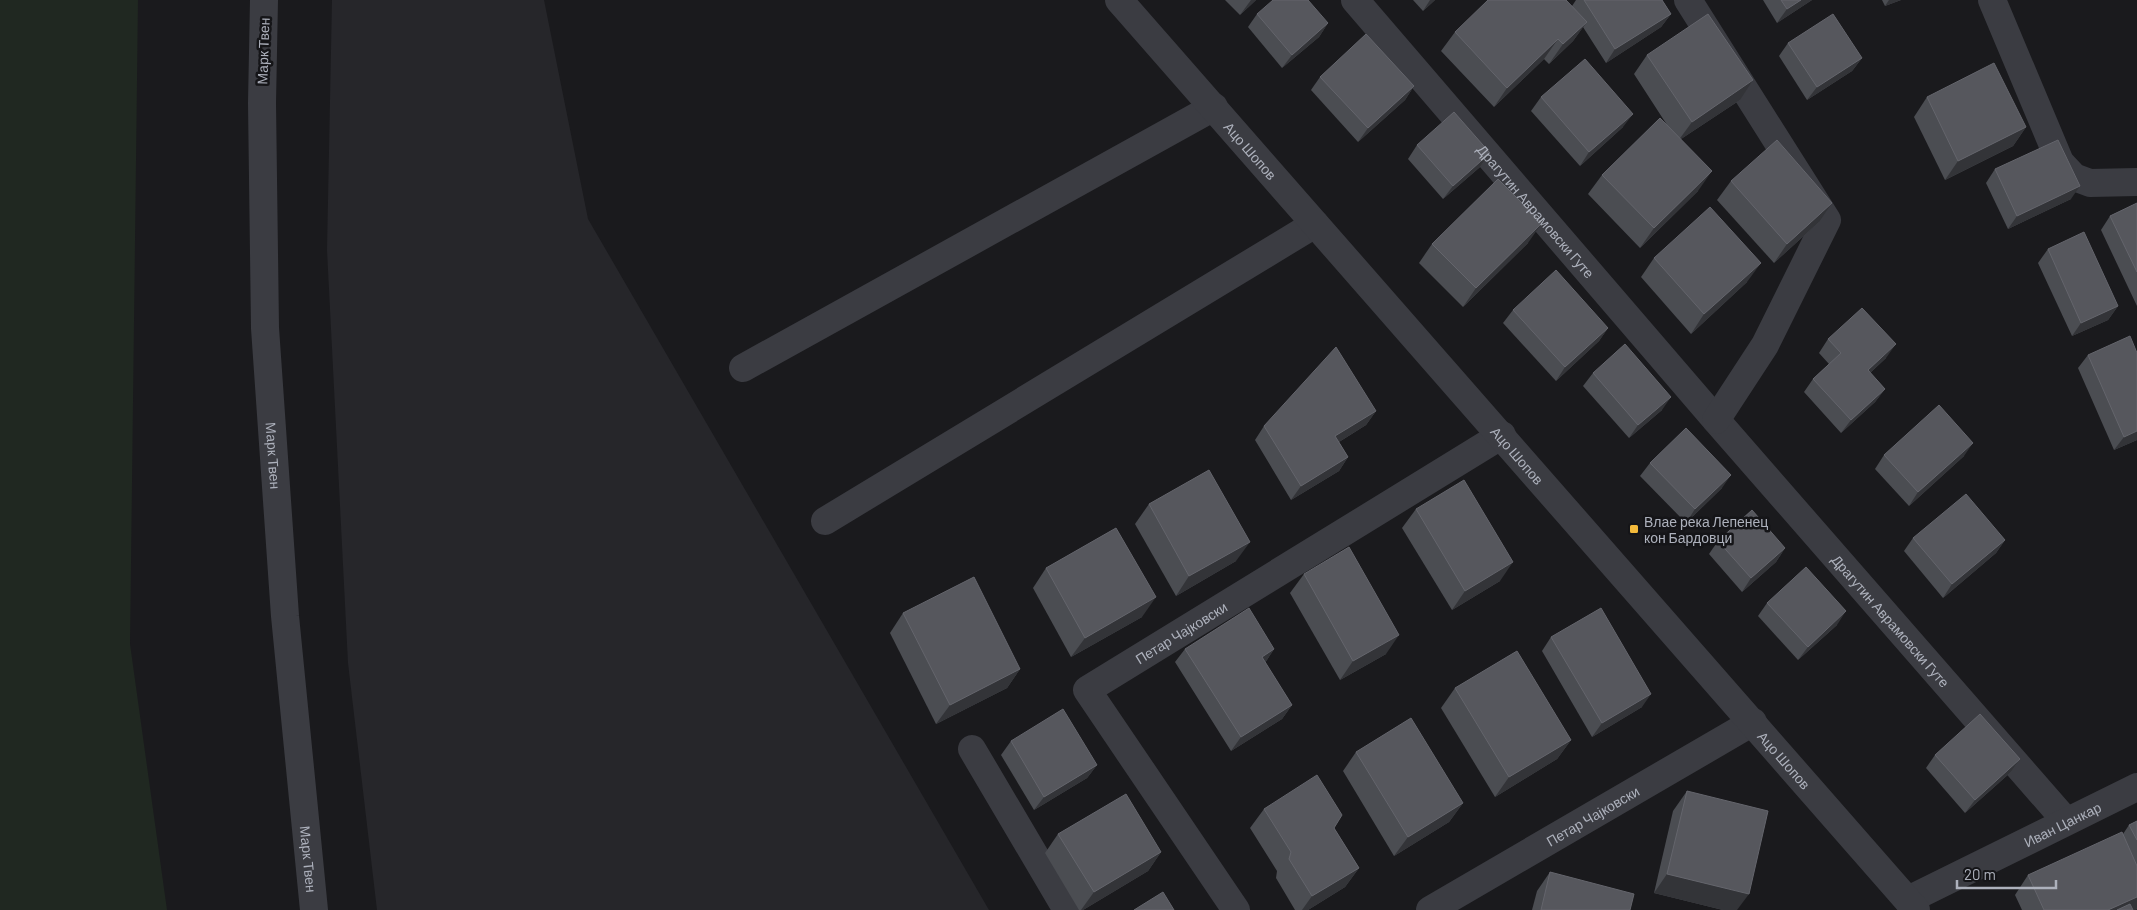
<svg xmlns="http://www.w3.org/2000/svg" width="2137" height="910" font-family="Barlow,sans-serif">
<rect width="100%" height="100%" fill="#1a1a1d"/>
<path fill="#26262a" d="M332,0H544L588,219L989,910H377L348,663L327,250Z"/>
<path fill="#202821" d="M0,0H138L130,644L167,910H0Z"/>
<g fill="none" stroke-linecap="round" stroke-linejoin="round">
<g stroke="#3b3c42" stroke-width="28">
<path id="s1" d="M1355,0L1716,420L2066,821"/>
<path d="M1688,0L1827,220L1765,345L1716,420"/>
<path d="M1992,0L2060,162L2074,177L2090,183L2137,182"/>
<path d="M743,368L1214,107"/>
<path d="M825,521L1315,224"/>
<path d="M972,749L1067,910"/>
<path id="s2" d="M1908,900L2137,787"/>
<path id="s3" d="M1236,910L1087,690L1502,435"/>
<path id="s4" d="M1430,910L1753,722"/>
</g>
<g stroke="#3b3c42" stroke-width="28">
<path id="s5" d="M264,0L262,103L265,328L285,616L314,910"/>
<path id="s6" d="M1119,0L1916,910"/>
</g>
</g>
<g fill="#4b4d52">
<path d="M1225,0H1256L1240,15Z"/>
<path d="M1413,0H1435L1423,11Z"/>
<path d="M1576,0H1662L1671,14L1661,27L1606,63L1583,27L1573,41L1549,64L1544,59L1494,107L1441,51L1455,32L1572,6Z"/>
<path d="M1763,0H1812L1777,23Z"/>
<path d="M1882,0H1901L1885,6Z"/>
<path d="M1257,14L1328,23L1319,37L1282,68L1248,27Z"/>
<path d="M1788,43L1862,58L1852,71L1807,100L1779,56Z"/>
<path d="M1647,55L1740,100L1681,139L1698,191L1640,248L1588,194L1602,175L1669,128L1634,74Z"/>
<path d="M1320,77L1414,86L1405,100L1358,142L1311,90Z"/>
<path d="M1541,97L1623,127L1580,166L1531,111Z"/>
<path d="M1927,97L2026,127L2013,146L1945,180L1914,117Z"/>
<path d="M1417,145L1490,153L1480,167L1443,199L1408,159Z"/>
<path d="M1995,169L2071,199L2008,229L1986,183Z"/>
<path d="M1731,181L1819,222L1774,263L1717,200Z"/>
<path d="M2137,203V306L2101,230L2110,216Z"/>
<path d="M1528,243L1463,307L1419,263L1432,244Z"/>
<path d="M2048,249L2118,306L2108,320L2072,336L2038,263Z"/>
<path d="M1654,258L1747,282L1691,334L1641,277Z"/>
<path d="M1513,310L1608,328L1599,341L1556,381L1503,323Z"/>
<path d="M1828,339L1886,358L1870,373L1885,389L1875,402L1841,433L1804,392L1813,379L1829,364L1819,353Z"/>
<path d="M2088,355L2137,440L2114,450L2078,368Z"/>
<path d="M1593,373L1662,410L1629,438L1583,386Z"/>
<path d="M1376,411L1366,425L1339,442L1348,457L1339,471L1291,500L1255,440L1264,426Z"/>
<path d="M1884,455L1964,456L1909,506L1875,469Z"/>
<path d="M1650,463L1722,488L1686,523L1640,476Z"/>
<path d="M1149,504L1236,561L1176,596L1135,524Z"/>
<path d="M1416,509L1500,581L1452,610L1402,528Z"/>
<path d="M1913,538L2005,540L1996,553L1943,598L1904,551Z"/>
<path d="M1718,541L1785,548L1776,562L1742,592L1709,554Z"/>
<path d="M1046,568L1142,617L1071,657L1033,588Z"/>
<path d="M1304,574L1386,654L1340,680L1290,593Z"/>
<path d="M1767,603L1837,625L1798,660L1758,616Z"/>
<path d="M903,613L1020,669L1007,688L936,724L890,633Z"/>
<path d="M1551,637L1642,707L1592,737L1542,651Z"/>
<path d="M1185,649H1274L1265,663L1292,705L1282,719L1231,751L1175,662Z"/>
<path d="M1455,688L1571,740L1557,759L1495,797L1441,708Z"/>
<path d="M1011,741L1097,765L1087,778L1034,810L1001,755Z"/>
<path d="M1356,752L1463,803L1449,822L1394,856L1343,771Z"/>
<path d="M1935,755L2020,759L2011,772L1965,813L1926,768Z"/>
<path d="M1687,791L1737,910H1723L1654,893L1673,811Z"/>
<path d="M1264,809L1334,828L1359,868L1345,887L1308,910H1295L1276,878L1277,871L1250,828Z"/>
<path d="M2137,821V908L2136,910H2022L2015,895L2028,875L2123,834L2129,825Z"/>
<path d="M1058,834L1161,852L1148,871L1083,910H1079L1045,853Z"/>
<path d="M1550,872L1630,910H1532L1537,891Z"/>
</g>
<g fill="#333438">
<path d="M1251,0H1256L1240,15Z"/>
<path d="M1430,0H1435L1423,11Z"/>
<path d="M1801,0H1812L1777,23L1787,9Z"/>
<path d="M1889,0H1901L1885,6Z"/>
<path d="M1671,14L1661,27L1606,63L1615,49Z"/>
<path d="M1587,22L1573,41L1549,64L1563,44Z"/>
<path d="M1328,23L1319,37L1282,68L1292,55Z"/>
<path d="M1558,39L1544,59L1494,107L1507,88Z"/>
<path d="M1862,58L1852,71L1807,100L1817,87Z"/>
<path d="M1753,80L1740,100L1678,141L1692,122Z"/>
<path d="M1414,86L1405,100L1358,142L1368,128Z"/>
<path d="M1633,114L1623,127L1580,166L1589,152Z"/>
<path d="M2026,127L2013,146L1945,180L1958,161Z"/>
<path d="M1490,153L1480,167L1443,199L1453,186Z"/>
<path d="M1712,171L1698,191L1640,248L1654,228Z"/>
<path d="M2080,186L2071,199L2008,229L2017,216Z"/>
<path d="M1832,203L1819,222L1774,263L1787,244Z"/>
<path d="M1542,223L1528,243L1463,307L1476,288Z"/>
<path d="M1761,263L1747,282L1691,334L1704,314Z"/>
<path d="M2118,306L2108,320L2072,336L2081,323Z"/>
<path d="M1608,328L1599,341L1556,381L1565,367Z"/>
<path d="M1896,344L1886,358L1858,384L1868,370Z"/>
<path d="M1885,389L1875,402L1841,433L1851,420Z"/>
<path d="M1671,397L1662,410L1629,438L1638,425Z"/>
<path d="M1376,411L1366,425L1326,450L1335,436Z"/>
<path d="M2137,431V440L2114,450L2124,437Z"/>
<path d="M1973,443L1964,456L1909,506L1918,492Z"/>
<path d="M1348,457L1339,471L1291,500L1301,486Z"/>
<path d="M1731,475L1722,488L1686,523L1695,509Z"/>
<path d="M2005,540L1996,553L1943,598L1952,584Z"/>
<path d="M1250,542L1236,561L1176,596L1189,576Z"/>
<path d="M1785,548L1776,562L1742,592L1751,578Z"/>
<path d="M1513,562L1500,581L1452,610L1465,591Z"/>
<path d="M1156,597L1142,617L1071,657L1085,638Z"/>
<path d="M1846,611L1837,625L1798,660L1808,647Z"/>
<path d="M1399,635L1386,654L1340,680L1353,661Z"/>
<path d="M1274,649L1265,663L1262,657Z"/>
<path d="M1020,669L1007,688L936,724L950,705Z"/>
<path d="M1651,694L1642,707L1592,737L1602,723Z"/>
<path d="M1292,705L1282,719L1231,751L1241,737Z"/>
<path d="M1571,740L1557,759L1495,797L1509,777Z"/>
<path d="M2020,759L2011,772L1965,813L1975,800Z"/>
<path d="M1097,765L1087,778L1034,810L1044,797Z"/>
<path d="M1463,803L1449,822L1394,856L1408,837Z"/>
<path d="M1161,852L1148,871L1083,910H1081L1094,892Z"/>
<path d="M1359,868L1345,887L1308,910H1302L1312,896Z"/>
<path d="M1667,874L1749,894L1737,910H1723L1654,893Z"/>
<path d="M2137,897V908L2136,910H2108Z"/>
</g>
<g fill="#56575d" stroke="#64656c">
<path d="M1273,0H1308L1328,23L1292,55L1257,14Z"/>
<path d="M1488,0H1566L1587,22L1563,44L1558,39L1507,88L1455,32Z"/>
<path d="M1584,0H1662L1671,14L1615,49Z"/>
<path d="M1781,0H1801L1787,9Z"/>
<path d="M1708,14L1753,80L1692,122L1647,55Z"/>
<path d="M1833,14L1862,58L1817,87L1788,43Z"/>
<path d="M1366,34L1414,86L1368,128L1320,77Z"/>
<path d="M1585,59L1633,114L1589,152L1541,97Z"/>
<path d="M1994,63L2026,127L1958,161L1927,97Z"/>
<path d="M1454,112L1490,153L1453,186L1417,145Z"/>
<path d="M1660,118L1712,171L1654,228L1602,175Z"/>
<path d="M1777,140L1832,203L1787,244L1731,181Z"/>
<path d="M2058,140L2080,186L2017,216L1995,169Z"/>
<path d="M1498,179L1542,223L1476,288L1432,244Z"/>
<path d="M2137,203V272L2110,216Z"/>
<path d="M1710,207L1761,263L1704,314L1654,258Z"/>
<path d="M2084,232L2118,306L2081,323L2048,249Z"/>
<path d="M1556,270L1608,328L1565,367L1513,310Z"/>
<path d="M1862,308L1896,344L1868,370L1885,389L1851,420L1813,379L1841,353L1828,339Z"/>
<path d="M2130,336L2137,353V431L2124,437L2088,355Z"/>
<path d="M1625,344L1671,397L1638,425L1593,373Z"/>
<path d="M1336,347L1376,411L1335,436L1348,457L1301,486L1264,426Z"/>
<path d="M1939,405L1973,443L1918,492L1884,455Z"/>
<path d="M1686,428L1731,475L1695,509L1650,463Z"/>
<path d="M1209,470L1250,542L1189,576L1149,504Z"/>
<path d="M1464,480L1513,562L1465,591L1416,509Z"/>
<path d="M1966,494L2005,540L1952,584L1913,538Z"/>
<path d="M1752,510L1785,548L1751,578L1718,541Z"/>
<path d="M1116,528L1156,597L1085,638L1046,568Z"/>
<path d="M1349,547L1399,635L1353,661L1304,574Z"/>
<path d="M1806,567L1846,611L1808,647L1767,603Z"/>
<path d="M974,577L1020,669L950,705L903,613Z"/>
<path d="M1249,608L1274,649L1262,657L1292,705L1241,737L1185,649Z"/>
<path d="M1601,608L1651,694L1602,723L1551,637Z"/>
<path d="M1517,651L1571,740L1509,777L1455,688Z"/>
<path d="M1063,709L1097,765L1044,797L1011,741Z"/>
<path d="M1980,714L2020,759L1975,800L1935,755Z"/>
<path d="M1411,718L1463,803L1408,837L1356,752Z"/>
<path d="M1317,775L1342,815L1334,828L1359,868L1312,896L1289,859L1291,852L1264,809Z"/>
<path d="M1687,791L1768,811L1749,894L1667,874Z"/>
<path d="M1126,794L1161,852L1094,892L1058,834Z"/>
<path d="M2137,821V840L2129,825Z"/>
<path d="M2122,832L2137,866V897L2108,910H2044L2028,875Z"/>
<path d="M1550,872L1634,894L1630,910H1541Z"/>
<path d="M1163,892L1174,910H1134Z"/>
<path d="M2130,904L2133,910H2117Z"/>
</g>
<rect fill="#f4ba3b" stroke="#151518" stroke-width="2" x="1629" y="524" width="10" height="10" rx="2.5"/>
<g text-anchor="middle" dominant-baseline="central" stroke-width="5" stroke-linejoin="round" paint-order="stroke">
<g font-size="14" fill="#adb1bc" stroke="#151518">
<text transform="translate(263 51) rotate(-88)">Марк Твен</text>
<text stroke="none"><textPath href="#s6" startOffset="200">Ацо Шопов</textPath></text>
<text stroke="none"><textPath href="#s1" startOffset="278">Драгутин Аврамовски Гуте</textPath></text>
<text stroke="none"><textPath href="#s6" startOffset="605">Ацо Шопов</textPath></text>
<text stroke="none"><textPath href="#s5" startOffset="456">Марк Твен</textPath></text>
<text stroke="none"><textPath href="#s1" startOffset="820">Драгутин Аврамовски Гуте</textPath></text>
<text stroke="none"><textPath href="#s3" startOffset="376">Петар Чајковски</textPath></text>
<text stroke="none"><textPath href="#s6" startOffset="1010">Ацо Шопов</textPath></text>
<text stroke="none"><textPath href="#s4" startOffset="188">Петар Чајковски</textPath></text>
<text stroke="none"><textPath href="#s2" startOffset="172">Иван Цанкар</textPath></text>
<text stroke="none"><textPath href="#s5" startOffset="861">Марк Твен</textPath></text>
</g>
<g font-size="14" fill="#adb1bc" stroke="#151518" text-anchor="start">
<text x="1644" y="521">Влае река Лепенец<tspan x="1644" dy="16">кон Бардовци</tspan></text>
</g>
</g>
<path d="M1957 880v8h99v-8" fill="none" stroke="#adb1bc" stroke-width="2.5"/>
<text x="1964" y="880" font-size="15" fill="#adb1bc" stroke="#151518" stroke-width="4" paint-order="stroke">20 m</text>
</svg>
